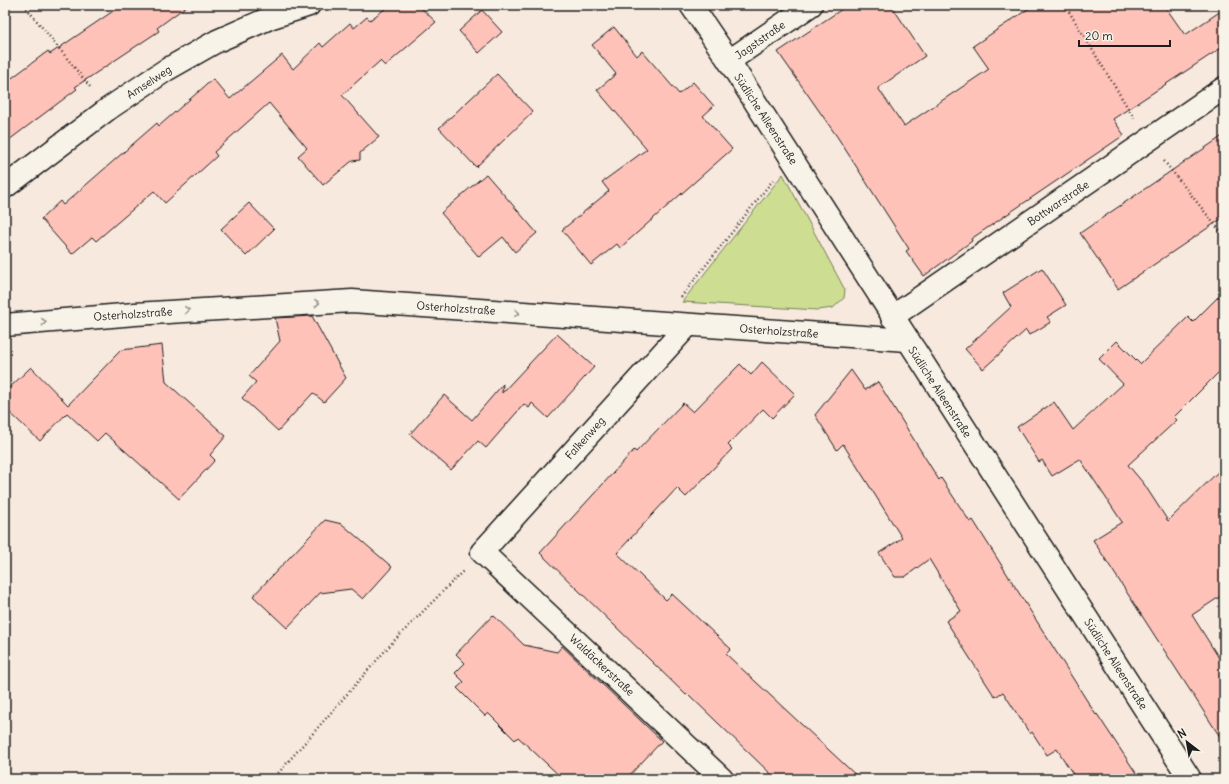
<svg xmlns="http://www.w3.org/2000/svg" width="1229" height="784" font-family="Delius,sans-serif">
<rect width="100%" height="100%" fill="#f8e9df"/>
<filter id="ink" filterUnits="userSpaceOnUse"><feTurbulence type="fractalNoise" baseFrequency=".025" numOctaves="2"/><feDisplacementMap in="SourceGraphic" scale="8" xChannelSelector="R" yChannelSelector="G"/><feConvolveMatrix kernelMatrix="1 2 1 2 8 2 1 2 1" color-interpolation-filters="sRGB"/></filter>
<g filter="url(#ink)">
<path fill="#cdde92" stroke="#747d57" d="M783,174L845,290L844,298L833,308L818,310L682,302Z"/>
<g fill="#fec2b9" stroke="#1c1c1c">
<path d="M122,5H188L157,28L159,31L75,87L77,89L5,143V83L48,51L50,54Z"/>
<path d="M390,5H418L436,22L385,66L380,61L342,95L379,137L360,153V160L352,161L323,185L298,156L307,148L269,103L214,152L217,156L165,203L154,191L96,241L92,237L72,254L41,219L60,201L63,205L157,123L159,126L213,79L230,99L282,55L293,69L320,43L323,47L350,23L354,28L367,17L370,20Z"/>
<path d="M848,5H891L925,56L878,88L904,126L989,69L973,46L1034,5H1164L1185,35L1224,9V46L1113,119L1124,135L971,239L972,241L924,276L906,251L909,249L838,138L778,52Z"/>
<path d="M482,10L502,32L479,53L459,31Z"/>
<path d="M614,27L637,56L642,51L679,94L693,82L714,106L703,116L732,149L620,248L617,244L591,265L562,230L609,191L602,182L647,149L597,90L616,74L592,45Z"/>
<path d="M497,74L533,112L476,167L439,128Z"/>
<path d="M1224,135V217L1118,289L1080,233Z"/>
<path d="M486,174L537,233L515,252L503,237L479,257L441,213Z"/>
<path d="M249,203L274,229L246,256L221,229Z"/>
<path d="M1042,268L1066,305L1047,317L1051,322L1029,335L1026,330L983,369L965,349L1011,307L1003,293Z"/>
<path d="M1224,291V367L1174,417L1177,420L1128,465L1144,484L1168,521L1224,466V594L1192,615L1224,666V743L1093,540L1122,522L1080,459L1052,476L1042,460L1039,462L1017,427L1054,402L1073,430L1123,384L1099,359L1117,341L1140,364L1188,317L1193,322Z"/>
<path d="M312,316L346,378L324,402L313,393L278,431L242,398L256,382L249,376L280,341L275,318Z"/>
<path d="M557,334L594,367L548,418L532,403L529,408L524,404L486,448L478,441L451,470L410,434L444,395L472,420L503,384L502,393Z"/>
<path d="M162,345L166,382L226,436L210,455L215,460L179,499L105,433L97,441L67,413L40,441L5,408V392L31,367L68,405L121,350Z"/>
<path d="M762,362L795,394L772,418L763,409L728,445L732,449L686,497L677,488L617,553L666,600L672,594L731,649L726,654L860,779H776L688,694L686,695L540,553L634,450L636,452L683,403L693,412L740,364L751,375Z"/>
<path d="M851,370L865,390L878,382L939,480L941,478L970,522L973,520L1096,715L1097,714L1140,779H1076L1057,749L1047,755L1032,732L1030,734L1003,692L995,697L946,621L961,611L929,559L905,577H895L879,553L902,538L843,444L837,450L815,415Z"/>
<path d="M325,520L342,524L392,567L363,599L351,589L320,593L287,628L253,596Z"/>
<path d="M493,615L524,645L557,652L562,646L662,741L626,779H563L518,737L515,740L488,713L485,716L457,688L464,682L455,673L465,663L456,654Z"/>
</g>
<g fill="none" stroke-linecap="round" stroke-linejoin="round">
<g stroke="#1c1c1c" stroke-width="25">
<g id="minor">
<path d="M691,5L729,61L1190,779"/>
<path d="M729,61L811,5"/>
<path d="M5,187L108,109L166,70L217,41L272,17L309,5"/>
<path d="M892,317L1224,88"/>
<path d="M5,325L135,314L352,301L907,340"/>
<path d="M688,325L482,552L722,779"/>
</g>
</g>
<g stroke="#1c1c1c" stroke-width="2.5" stroke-dasharray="1 3" stroke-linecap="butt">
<path d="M24,5L91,88"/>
<path d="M1065,5L1134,118"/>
<path d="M1164,161L1224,236"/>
<path d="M681,297L773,180"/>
<path d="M273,779L391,644L463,571"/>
</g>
<use href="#minor" stroke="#f7f3e8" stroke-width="22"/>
</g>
<defs><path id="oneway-chevron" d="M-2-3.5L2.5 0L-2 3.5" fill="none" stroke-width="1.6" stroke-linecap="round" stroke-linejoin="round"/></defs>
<g stroke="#94928c">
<use href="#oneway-chevron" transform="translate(317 303) rotate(-3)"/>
<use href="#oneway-chevron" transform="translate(187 310) rotate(-3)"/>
<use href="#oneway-chevron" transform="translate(517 313) rotate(4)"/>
<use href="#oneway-chevron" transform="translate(44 322) rotate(-5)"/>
</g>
</g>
<g text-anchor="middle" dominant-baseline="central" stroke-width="3.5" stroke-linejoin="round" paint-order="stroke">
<g font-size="11" fill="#1c1c1c" stroke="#f7f3e8">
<text transform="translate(760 40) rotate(-35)">Jagststraße</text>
<text transform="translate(149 82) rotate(-33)">Amselweg</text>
<text transform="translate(766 119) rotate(57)">Südliche Alleenstraße</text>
<text transform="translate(1058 203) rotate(-34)">Bottwarstraße</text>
<text transform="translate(456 308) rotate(4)">Osterholzstraße</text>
<text transform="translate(133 314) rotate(-4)">Osterholzstraße</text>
<text transform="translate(779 331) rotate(4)">Osterholzstraße</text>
<text transform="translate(940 392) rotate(57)">Südliche Alleenstraße</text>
<text transform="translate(585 438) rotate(-48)">Falkenweg</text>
<text transform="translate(1116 664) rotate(57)">Südliche Alleenstraße</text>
<text transform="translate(602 665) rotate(43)">Waldäckerstraße</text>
</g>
</g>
<rect width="1229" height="784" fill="none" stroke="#f7f3e8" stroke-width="20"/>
<rect x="10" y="10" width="1209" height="764" fill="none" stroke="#1c1c1c" stroke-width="1.5" filter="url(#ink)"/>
<g transform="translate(1187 742) rotate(329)" stroke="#f7f3e8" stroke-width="3" paint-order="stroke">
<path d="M0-3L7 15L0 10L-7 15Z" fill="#1c1c1c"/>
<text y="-6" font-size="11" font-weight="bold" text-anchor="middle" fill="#1c1c1c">N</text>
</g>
<path d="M1079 40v6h91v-6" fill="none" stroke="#1c1c1c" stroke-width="2"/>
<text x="1085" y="40" font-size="12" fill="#1c1c1c" stroke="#f7f3e8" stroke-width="3" paint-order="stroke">20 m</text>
</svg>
